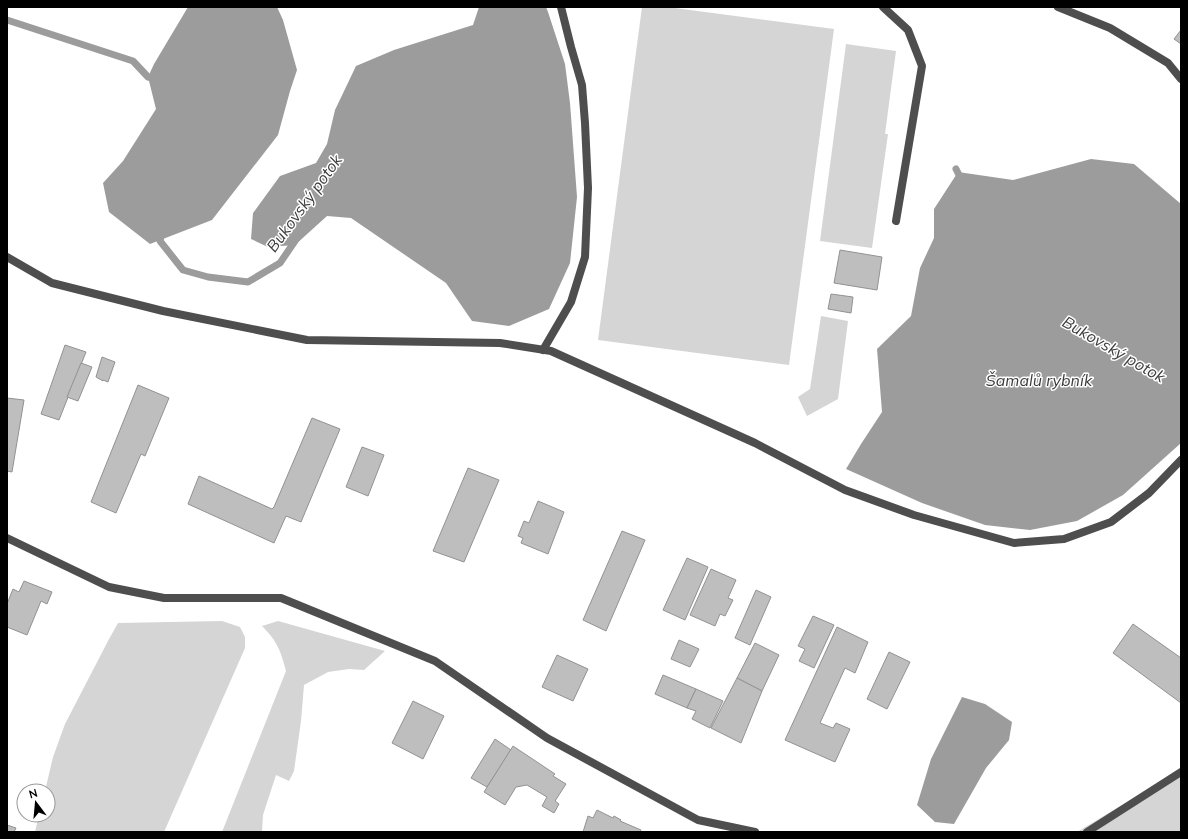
<svg xmlns="http://www.w3.org/2000/svg" width="1188" height="839" font-family="Mulish,sans-serif">
<rect width="100%" height="100%" fill="#fff"/>
<g fill="#d5d5d5">
<path d="M642,7H667L834,29L789,365L598,340Z"/>
<path d="M846,44L896,51L885,134H888L872,248L820,241Z"/>
<path d="M821,316L848,321L838,399L807,416L798,397L810,389Z"/>
<path d="M222,621L240,627L245,637V648L164,832H35L39,815H48V791H45L53,757L65,724L108,641L118,623Z"/>
<path d="M278,621L385,651L364,670L349,669L328,672L304,685L301,721L294,771L289,781L276,775L263,815L262,832H222L286,671C281,651 277,641 262,626Z"/>
<path d="M1181,774V832H1077L1137,796Z"/>
</g>
<g fill="#9c9c9c">
<path d="M188,7H277L283,20L297,70L290,91L278,135L212,220L150,244L109,212L103,183L123,161L156,109L148,77L154,64Z"/>
<path d="M479,7H546L548,12L565,64L570,103L577,197L570,263L549,309L509,326L472,321L446,283L351,218L327,216L295,245L268,247L251,239L253,213L280,176L316,163L327,144L335,110L356,66L394,50L473,25Z"/>
<path d="M1091,159L1134,164L1181,204V443L1123,495L1077,521L1030,530L985,525L922,503L846,469L861,444L882,412L877,349L911,316L920,268L934,238V209L958,172L1013,180Z"/>
<path d="M962,697L985,704L1012,722L1009,740L986,768L954,824L935,822L917,805L931,759Z"/>
</g>
<g fill="none" stroke-linecap="round" stroke-linejoin="round">
<g stroke="#9c9c9c" stroke-width="7">
<path d="M7,20L133,61L148,77L157,79"/>
<path d="M956,169L962,181"/>
<path d="M162,232L160,241L183,270L208,277L248,282L280,263L297,238"/>
</g>
</g>
<g fill="#bebebe" stroke="#929292">
<path d="M1181,30V44L1174,39Z"/>
<path d="M840,250L882,257L877,290L834,283Z"/>
<path d="M831,294L853,297L851,313L828,309Z"/>
<path d="M65,345L86,352L59,420L41,414Z"/>
<path d="M102,357L115,362L108,382L103,380V381L96,377Z"/>
<path d="M81,363L92,367L78,401L67,397Z"/>
<path d="M138,385L169,398L145,456L141,454L116,513L91,502Z"/>
<path d="M7,398L24,400L12,472L7,471Z"/>
<path d="M312,418L340,429L301,522L286,516L274,543L188,504L199,476L272,509L274,507Z"/>
<path d="M362,447L384,455L368,496L346,487Z"/>
<path d="M468,468L499,480L464,562L433,551Z"/>
<path d="M538,501L564,512L548,554L521,543L523,538L518,536L524,521L529,523Z"/>
<path d="M622,531L645,540L606,631L583,620Z"/>
<path d="M687,558L708,567L685,620L663,610Z"/>
<path d="M711,569L736,580L728,598L733,600L725,616L720,614L715,626L690,615Z"/>
<path d="M24,581L52,592L47,604L41,601L27,635L7,627V604L13,589L19,592Z"/>
<path d="M756,590L771,597L750,645L735,638Z"/>
<path d="M813,616L834,625L814,668L799,661L805,649L798,646Z"/>
<path d="M1133,624L1181,658V703L1113,653Z"/>
<path d="M837,627L868,642L855,673L845,668L820,723L833,728L836,723L850,729L835,762L785,740Z"/>
<path d="M679,640L699,649L690,667L671,659Z"/>
<path d="M755,643L779,655L762,691L737,678Z"/>
<path d="M889,652L910,662L887,709L867,699Z"/>
<path d="M557,655L588,669L573,701L542,687Z"/>
<path d="M663,675L696,689L687,708L655,694Z"/>
<path d="M737,678L762,691L741,743L711,728Z"/>
<path d="M696,689L723,701L710,728L692,719L696,711L687,708Z"/>
<path d="M413,701L444,716L423,759L392,743Z"/>
<path d="M495,739L511,750L487,787L471,778Z"/>
<path d="M513,746L555,774L553,776L566,784L555,801L559,804L554,813L542,806L547,797L527,785L516,787L505,805L484,792Z"/>
<path d="M597,810L613,818L614,816L621,820L620,821L641,830L640,832H583L588,816L593,818Z"/>
<path d="M7,825L16,828L14,832H7Z"/>
</g>
<g fill="none" stroke-linecap="round" stroke-linejoin="round">
<g stroke="#4e4e4e" stroke-width="8">
<path d="M883,7L908,30L922,66L896,221"/>
<path d="M543,350L571,302L585,257L588,188L585,123L582,85L571,47L561,7"/>
<path d="M7,538L109,587L164,598H281L435,661L547,738L698,820L755,832"/>
<path d="M1087,832L1181,772"/>
</g>
<g stroke="#4e4e4e" stroke-width="8">
<path d="M1058,7L1110,28L1168,63L1181,79"/>
<path d="M7,257L52,283L163,311L307,340L500,343L551,351L755,443L845,490L914,515L1014,543L1064,539L1111,522L1149,493L1181,460"/>
</g>
</g>
<g text-anchor="middle" dominant-baseline="central" stroke-width="3" stroke-linejoin="round" paint-order="stroke">
<g font-size="16" font-style="italic" fill="#3d3d3d" stroke="#fff">
<text transform="translate(304 203) rotate(-54)">Bukovský potok</text>
<text transform="translate(1114 349) rotate(30)">Bukovský potok</text>
<text x="1039" y="380">Šamalů rybník</text>
</g>
</g>
<rect width="1188" height="839" fill="none" stroke="#000000" stroke-width="16"/>
<g transform="translate(36 803) rotate(344)"><circle r="19" fill="#ffffff" stroke="#999999"/>
<path d="M0-3L7 15L0 10L-7 15Z" fill="#000000"/>
<text y="-6" font-size="11" font-weight="bold" text-anchor="middle" fill="#000000">N</text>
</g>
</svg>
